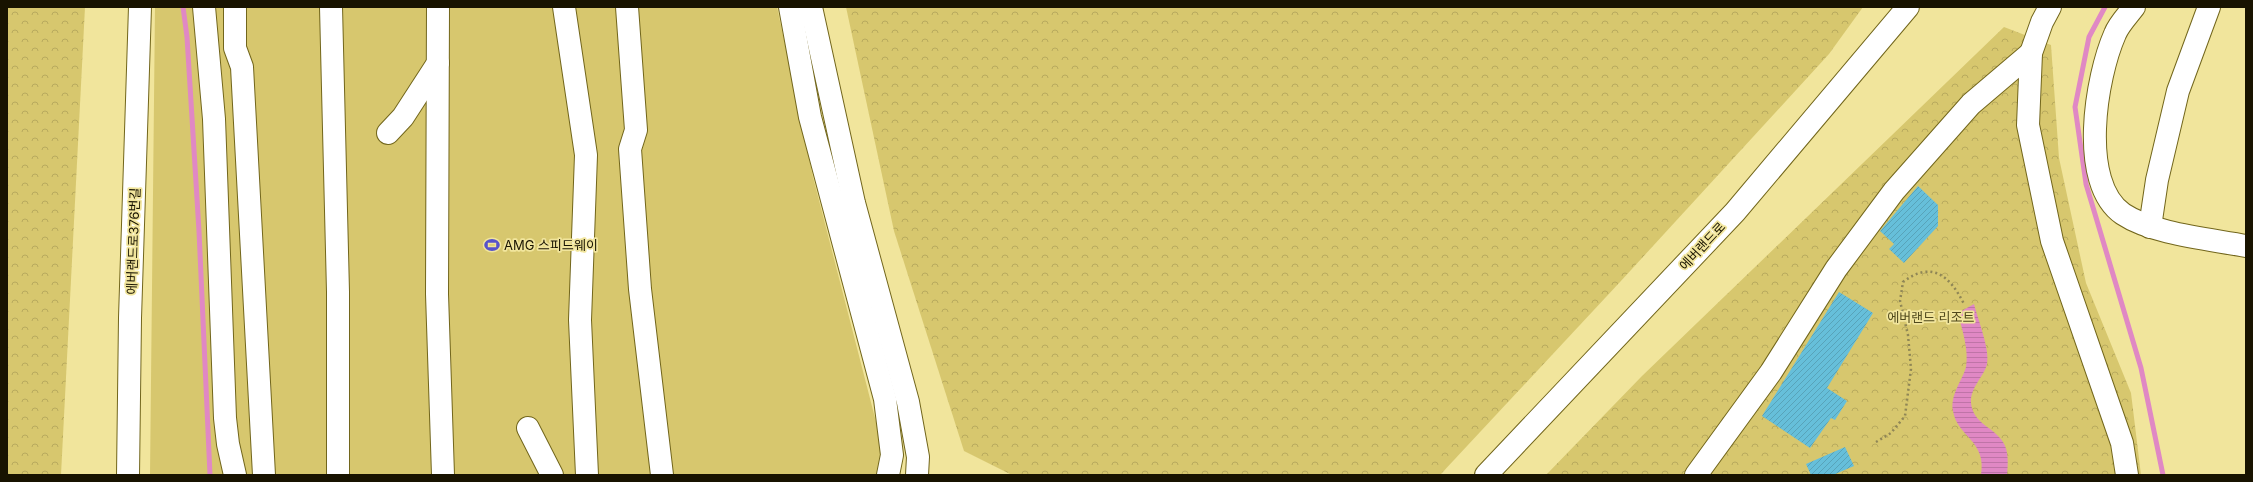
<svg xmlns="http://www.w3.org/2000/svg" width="2253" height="482" font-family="Inter,'Noto Sans KR',sans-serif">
<defs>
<pattern id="forest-crowns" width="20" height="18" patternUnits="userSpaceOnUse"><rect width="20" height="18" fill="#d7c76e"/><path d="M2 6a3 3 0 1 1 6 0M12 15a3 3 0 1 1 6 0" fill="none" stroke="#b8aa5e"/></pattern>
<pattern id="water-rules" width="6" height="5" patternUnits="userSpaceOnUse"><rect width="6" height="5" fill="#e088c4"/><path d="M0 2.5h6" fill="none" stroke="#bf74a7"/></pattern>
<pattern id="building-hatch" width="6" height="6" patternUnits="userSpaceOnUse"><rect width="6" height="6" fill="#66bfda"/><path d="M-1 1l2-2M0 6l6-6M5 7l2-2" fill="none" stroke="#58a3b9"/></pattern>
</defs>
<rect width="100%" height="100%" fill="#f1e59c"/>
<g fill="url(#forest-crowns)">
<path d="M7,7H85L61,475H7Z"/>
<path d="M846,7H1863L1829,54L1620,282L1440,475H1012L964,451L894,231Z"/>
<path d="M2004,27L2051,45L2059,158L2086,283L2131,393L2141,475H1546L1642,376Z"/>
</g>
<path fill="#d7c76e" d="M155,7H777L813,177L883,449L878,475H150Z"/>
<path fill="url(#water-rules)" d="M1974,304C1978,320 1990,349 1987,364C1984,377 1970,387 1971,403C1973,424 1994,427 2003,442C2009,451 2008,465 2007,475H1981C1987,440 1957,437 1953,411C1950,395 1962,381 1966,367C1969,349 1962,330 1958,313Z"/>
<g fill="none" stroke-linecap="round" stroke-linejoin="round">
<g stroke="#e088c4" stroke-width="5">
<path d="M183,7L187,37L199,231L210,475"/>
<path d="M2105,7L2089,37L2075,107L2086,184L2141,368L2163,475"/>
</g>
</g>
<g fill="url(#building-hatch)">
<path d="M1918,186L1938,205V226L1904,263L1889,249L1894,244L1880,231Z"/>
<path d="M1839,292L1873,313L1827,388L1847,401L1835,420L1831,418L1810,448L1762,416Z"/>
<path d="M1845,447L1854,466L1833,475H1811L1806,464Z"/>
</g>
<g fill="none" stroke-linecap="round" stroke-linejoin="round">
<g stroke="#72661c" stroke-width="24">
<g id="minor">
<path d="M204,7L214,119L225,418L228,444L235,475"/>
<path d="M235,7V48L242,67L264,475"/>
<path d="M331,7L338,292V475"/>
<path d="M438,7L437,294L443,475"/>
<path d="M564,7L586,155L580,320L587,475"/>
<path d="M627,7L636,130L630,149L640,289L662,475"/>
<path d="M790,7L810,117L885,399L892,455L888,475"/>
<path d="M811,7L854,203L908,402L918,457L917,475"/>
<path d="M2050,7L2042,22L2031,53L2028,125L2052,241L2122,443L2127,475"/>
<path d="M2134,7C2128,15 2119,24 2115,34C2096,77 2078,183 2123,214C2153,234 2210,239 2246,246"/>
<path d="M388,133L403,117L438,63"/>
<path d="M2150,227L2157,180L2178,91L2209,7"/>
<path d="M528,428L552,475"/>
<path d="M128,475L130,318L140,7"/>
<path d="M1486,475L1735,212L1908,7"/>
<path d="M1696,475L1771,372L1836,269L1894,191L1971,104L2031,53"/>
</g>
</g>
<path stroke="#8f8656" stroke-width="2.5" stroke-dasharray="2 3" stroke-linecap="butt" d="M1876,442L1891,433L1905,416L1911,369L1908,335L1900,301L1903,282C1932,260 1950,276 1964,304"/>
<use href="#minor" stroke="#fff" stroke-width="22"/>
</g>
<defs>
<g id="stadium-bare" transform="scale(1.2)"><path d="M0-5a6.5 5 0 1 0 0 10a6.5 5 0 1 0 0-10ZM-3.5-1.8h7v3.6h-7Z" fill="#5753ca" stroke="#f1e59c" stroke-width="2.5" paint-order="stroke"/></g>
</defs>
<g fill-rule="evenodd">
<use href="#stadium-bare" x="492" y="245"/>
</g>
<g text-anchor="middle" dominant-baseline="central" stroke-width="3.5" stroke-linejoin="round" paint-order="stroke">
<g font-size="13" fill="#181300" stroke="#f1e59c">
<text transform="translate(133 241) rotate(-88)">에버랜드로376번길</text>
<text transform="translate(1702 246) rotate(-47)">에버랜드로</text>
</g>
<g font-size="13" fill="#181300" stroke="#f1e59c" text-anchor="start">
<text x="504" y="245">AMG 스피드웨이</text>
</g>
<g font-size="13" fill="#50491c" stroke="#f1e59c">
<text x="1931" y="317">에버랜드 리조트</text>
</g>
</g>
<rect width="2253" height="482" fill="none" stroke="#181300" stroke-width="16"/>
</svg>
